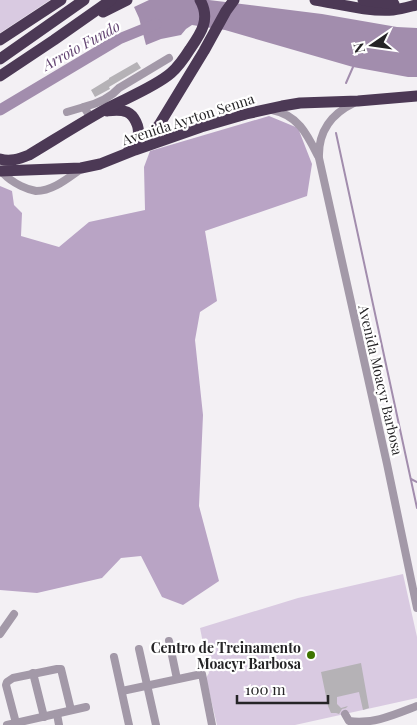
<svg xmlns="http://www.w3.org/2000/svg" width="417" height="725" font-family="'Playfair Display',serif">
<rect width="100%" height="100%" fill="#f3f0f4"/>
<g fill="#d9cae1">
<path d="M0,0H50L0,33Z"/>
<path d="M403,574L417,637V698L295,725H217L206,678L209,673L200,628L298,598Z"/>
</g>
<path fill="#b9a4c5" d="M269,116L298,128L312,164L307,196L205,231L217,301L200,312L195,340L203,415L199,506L219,581L183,605L162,597L141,556L121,558L102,578L37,593L0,590V186L12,191L14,205L22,213L21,236L59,247L89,222L145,210L144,167L150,151Z"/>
<path fill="#a28dad" d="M149,0H209L322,14L397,27L417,28V77H408L353,67L225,30L192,25L186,29L181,35L161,39L146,45L139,18L134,7Z"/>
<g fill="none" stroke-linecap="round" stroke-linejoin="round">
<g stroke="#a28dad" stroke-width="2">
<path d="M346,83L353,67"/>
<path d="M336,133L417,508"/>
<path d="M411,479L417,482"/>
</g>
<path stroke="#a28dad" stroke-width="11" d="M0,110L119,39L156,24"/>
</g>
<g fill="#b5b2b6">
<path d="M137,62L141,68L109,87L110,89L108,90L95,97L91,90L109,79V78Z"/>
<path d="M361,663L369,708L363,710L359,692L337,697V704L341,708L348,706L346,708L342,709L339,714L336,713H331L328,706L321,672Z"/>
</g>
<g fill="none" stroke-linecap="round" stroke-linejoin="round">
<g stroke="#a399a8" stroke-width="8">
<path d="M354,103C331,114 318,132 319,158L387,464L417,608"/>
<path d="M84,107C96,104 110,98 119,88L169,58"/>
<path d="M272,110C298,115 307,134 318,156"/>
<path d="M67,112L84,107L91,118"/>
<path d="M2,172C8,179 13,182 21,186C25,188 31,190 36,191C53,191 68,178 81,169"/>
<path d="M0,634L14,614"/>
<path d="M169,641L177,679"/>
<path d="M139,649L156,725"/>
<path d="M114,657L129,725"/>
<path d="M33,673L44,717"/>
<path d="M122,691L202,674L212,725"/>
<path d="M57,714L59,725"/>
<path d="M345,714L349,721C372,725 396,714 417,706"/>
<path d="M16,723L6,685L7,682L13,678L57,669H61L71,710"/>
<path d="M7,725L86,707"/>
</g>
<g stroke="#4c3955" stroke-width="11">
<path d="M315,0C339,4 369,12 393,10C401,9 408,7 416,5"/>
<path d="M363,0L394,4"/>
<path d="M103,12L127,0"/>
<path d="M0,40L61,0"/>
<path d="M0,59L84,0"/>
<path d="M0,76L54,40L111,0"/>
<path d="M107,111C114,110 120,109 127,112C134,115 140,127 138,135C137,140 132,145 129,148"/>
<path d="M139,147L151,135L159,125L204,51L226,11L234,0"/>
<path d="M0,159C10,162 19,159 29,155C54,140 79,124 104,110C124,99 155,87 171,73C179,66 185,57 190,49C201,33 211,19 200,0"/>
<path d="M0,171L81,168L100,164L135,150L201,127L246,114L282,106L300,103L358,101L417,96"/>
</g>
</g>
<circle fill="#3e7400" stroke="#fff" stroke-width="2" cx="311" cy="655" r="5"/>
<g text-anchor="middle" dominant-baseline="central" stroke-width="4.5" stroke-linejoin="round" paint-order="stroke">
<g font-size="14" fill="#252426" stroke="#fff">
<text transform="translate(188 119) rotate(-18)">Avenida Ayrton Senna</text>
<text transform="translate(381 380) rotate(77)">Avenida Moacyr Barbosa</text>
</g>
<g font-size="14" font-weight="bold" fill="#252426" stroke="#fff" text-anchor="end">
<text x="301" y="647">Centro de Treinamento<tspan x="301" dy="16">Moacyr Barbosa</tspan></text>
</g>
<g font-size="15" font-style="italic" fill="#634472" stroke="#fff">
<text transform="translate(81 45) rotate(-29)">Arroio Fundo</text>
</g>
</g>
<g transform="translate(372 45) rotate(257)" stroke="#ffffff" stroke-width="4" paint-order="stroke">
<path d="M0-4L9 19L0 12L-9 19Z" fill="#252426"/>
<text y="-8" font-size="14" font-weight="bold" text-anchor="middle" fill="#252426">N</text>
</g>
<path d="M237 695v8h91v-8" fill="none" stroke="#252426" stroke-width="2.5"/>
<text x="245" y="695" font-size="15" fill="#252426" stroke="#ffffff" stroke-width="4" paint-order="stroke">100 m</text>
</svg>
